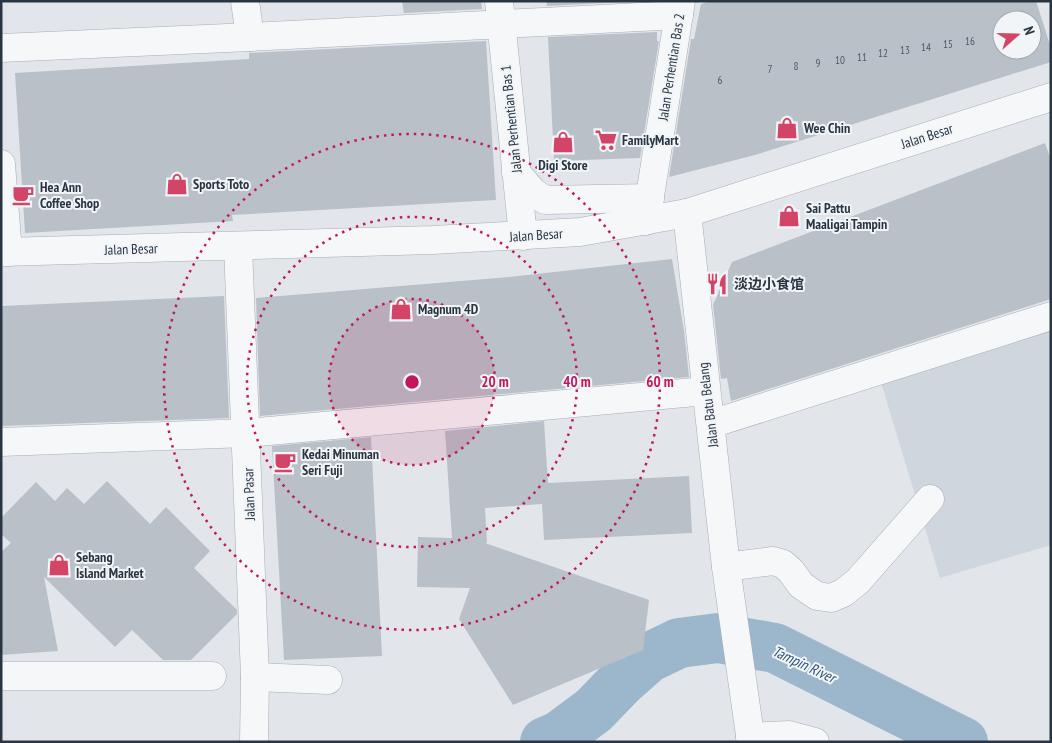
<svg xmlns="http://www.w3.org/2000/svg" width="1052" height="743" font-family="'PT Sans Narrow','Noto Sans SC',sans-serif">
<rect width="100%" height="100%" fill="#e2e6eb"/>
<path fill="#d0d6dd" d="M1051,328V545L940,578L880,379Z"/>
<g fill="none" stroke-linecap="round" stroke-linejoin="round">
<path stroke="#9cb7cc" stroke-width="50" d="M545,742L559,736L594,710L622,681L648,658L679,643L718,638L775,648L963,742"/>
</g>
<g fill="#b9c0c8" fill-rule="evenodd">
<path d="M402,1H481L482,9L404,13Z"/>
<path d="M546,1H642L547,6Z"/>
<path d="M711,1H1036L1051,48V62L755,155L669,177L691,39H694L701,4ZM1002,20H1032V50H1002Z"/>
<path d="M657,32V41H659L640,158L554,161L548,37Z"/>
<path d="M486,41L496,200L232,215L233,221L25,233L15,73L249,59V53Z"/>
<path d="M1045,143L1051,160V299L731,401L727,378L721,379L713,305L732,262Z"/>
<path d="M672,259L684,331L689,377L260,416L256,298L509,277Z"/>
<path d="M224,296L229,418L1,426V306Z"/>
<path d="M544,421L548,483L689,476L692,533L544,540L542,504L485,508L487,543H485L649,600L643,650L513,705L459,619L470,588L417,587L418,537L452,538L445,431Z"/>
<path d="M371,437L382,656L284,660L272,446Z"/>
<path d="M107,481L150,524L166,507L210,551L194,568L237,610V614L191,660H163L132,630L115,647L44,577L58,651L1,655V552L11,543L1,534V518L36,482L55,501L67,488L84,504Z"/>
</g>
<g fill="none" stroke-linecap="round" stroke-linejoin="round">
<g stroke="#a7adb5" stroke-width="29">
<g id="minor">
<path d="M245,1L250,37"/>
<path d="M499,1L523,236"/>
<path d="M1,48L250,37L679,15"/>
<path d="M1,164L8,252"/>
<path d="M516,172L533,192L545,200L650,198"/>
<path d="M687,213L726,567L751,742"/>
<path d="M646,221L681,1"/>
<path d="M238,246L255,677L254,742"/>
<path d="M1,252L433,240L580,232L687,213L1051,97"/>
<path d="M711,424L1051,316"/>
<path d="M1,442L247,433L706,391"/>
<path d="M726,567L773,561L783,564L791,571L801,585L817,596L831,598L843,593L858,581L930,499"/>
<path d="M1,676H212"/>
<path d="M255,677L328,680"/>
<path d="M750,737L789,735L815,742"/>
</g>
</g>
<path stroke="#bcc1c6" stroke-width="3" stroke-dasharray="4 4" stroke-linecap="butt" d="M233,66L238,217"/>
<use href="#minor" stroke="#f5f7f9" stroke-width="28"/>
</g>
<circle cx="412" cy="382" r="83" fill="#c2185b" fill-opacity=".12"/>
<g fill="none" stroke="#c2185b" stroke-width="2.5" stroke-dasharray="2.5 5">
<circle cx="412" cy="382" r="83"/>
<circle cx="412" cy="382" r="165"/>
<circle cx="412" cy="382" r="248"/>
</g>
<defs>
<g id="shop-bare" transform="scale(1.725)"><path d="M-5-2.5h2.3a2.7 3.5 0 0 1 5.4 0H5L5.5 6h-11ZM-1.5-2.5h3a1.5 2.3 0 0 0-3 0Z" fill="#d24566" stroke="#f2f5f8" stroke-width="2.5" paint-order="stroke"/></g>
<g id="supermarket-bare" transform="scale(1.725)"><path d="M-6-5.5h2.5l.6 2H6L4.5 2H-2.5L-4.4-4H-6ZM-1.5 3.2a1.3 1.3 0 1 0 .1 0ZM3 3.2a1.3 1.3 0 1 0 .1 0Z" fill="#d24566" stroke="#f2f5f8" stroke-width="2.5" paint-order="stroke"/></g>
<g id="cafe-bare" transform="scale(1.725)"><path d="M-5.5-4.5H6V0H3Q3 3.5 0 3.5H-2.5Q-5.5 3.5-5.5 0ZM3-3.2v2h1.7v-2ZM-6 4.5H4V6H-6Z" fill="#d24566" stroke="#f2f5f8" stroke-width="2.5" paint-order="stroke"/></g>
<g id="restaurant-bare" transform="scale(1.725)"><path d="M-5-6h1v4h1v-4h1v4h1v-4h1v5L-1.5 .5V6h-2V.5L-5-1ZM5-6V6H3V1.5H1.5Q1.5-4 5-6Z" fill="#d24566" stroke="#f2f5f8" stroke-width="2.5" paint-order="stroke"/></g>
</defs>
<g fill-rule="evenodd">
<use href="#shop-bare" x="787" y="128"/>
<use href="#supermarket-bare" x="606" y="140"/>
<use href="#shop-bare" x="563" y="142"/>
<use href="#shop-bare" x="177" y="184"/>
<use href="#cafe-bare" x="23" y="195"/>
<use href="#shop-bare" x="789" y="216"/>
<use href="#restaurant-bare" x="717" y="284"/>
<use href="#shop-bare" x="401" y="309"/>
<use href="#cafe-bare" x="285" y="462"/>
<use href="#shop-bare" x="59" y="565"/>
</g>
<g text-anchor="middle" dominant-baseline="central" stroke-width="4" stroke-linejoin="round" paint-order="stroke">
<g font-size="11" fill="#4d5864">
<text x="970" y="41">16</text>
<text x="948" y="44">15</text>
<text x="926" y="47">14</text>
<text x="905" y="50">13</text>
<text x="883" y="53">12</text>
<text x="862" y="57">11</text>
<text x="840" y="60">10</text>
<text x="818" y="63">9</text>
<text x="796" y="66">8</text>
<text x="770" y="69">7</text>
<text x="720" y="80">6</text>
</g>
<g font-size="14" fill="#293543" stroke="#f2f5f8">
<text transform="translate(671 67) rotate(-81)">Jalan Perhentian Bas 2</text>
<text transform="translate(511 119) rotate(-96)">Jalan Perhentian Bas 1</text>
<text transform="translate(927 136) rotate(-18)">Jalan Besar</text>
<text transform="translate(536 235) rotate(-4)">Jalan Besar</text>
<text transform="translate(131 249) rotate(-2)">Jalan Besar</text>
<text transform="translate(708 405) rotate(-97)">Jalan Batu Belang</text>
<text transform="translate(249 494) rotate(-92)">Jalan Pasar</text>
</g>
<g font-size="14" font-weight="bold" fill="#293543" stroke="#f2f5f8" text-anchor="start">
<text x="804" y="128">Wee Chin</text>
<text x="622" y="140">FamilyMart</text>
<text x="563" y="165" text-anchor="middle">Digi Store</text>
<text x="193" y="184">Sports Toto</text>
<text x="40" y="187">Hea Ann<tspan x="40" dy="16">Coffee Shop</tspan></text>
<text x="806" y="208">Sai Pattu<tspan x="806" dy="16">Maaligai Tampin</tspan></text>
<text x="734" y="284">淡边小食馆</text>
<text x="418" y="309">Magnum 4D</text>
<text x="302" y="454">Kedai Minuman<tspan x="302" dy="16">Seri Fuji</tspan></text>
<text x="76" y="557">Sebang<tspan x="76" dy="16">Island Market</tspan></text>
</g>
<g font-size="15" font-style="italic" fill="#325779" stroke="#f2f5f8">
<text transform="translate(804 664) rotate(25)">Tampin River</text>
</g>
</g>
<circle cx="412" cy="382" r="8" fill="#c2185b" stroke="#f2f5f8" stroke-width="2.5"/>
<g font-size="15" text-anchor="middle" font-weight="bold" fill="#c2185b" stroke="#f2f5f8" stroke-width="4" stroke-linejoin="round" paint-order="stroke">
<text x="495" y="387">20 m</text>
<text x="577" y="387">40 m</text>
<text x="660" y="387">60 m</text>
</g>
<rect width="1052" height="743" fill="none" stroke="#293543" stroke-width="5"/>
<g transform="translate(1017 35) rotate(70)"><circle r="24" fill="#f2f5f8" stroke="#a2a8b0"/>
<path d="M0-4L9 19L0 12L-9 19Z" fill="#d24566"/>
<text y="-8" font-size="14" font-weight="bold" text-anchor="middle" fill="#293543">N</text>
</g>
</svg>
